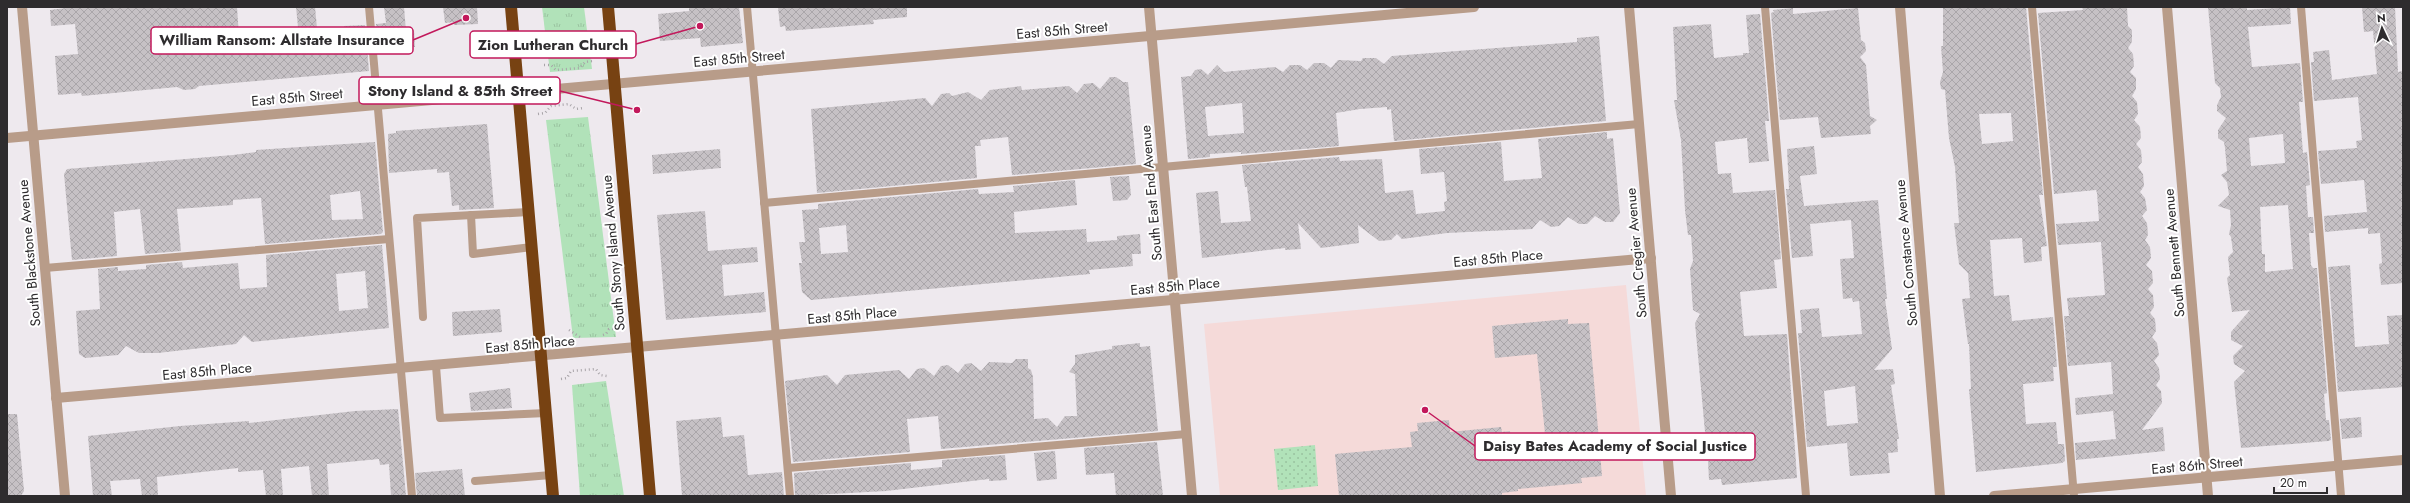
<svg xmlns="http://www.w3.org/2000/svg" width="2410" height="503" font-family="Jost,sans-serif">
<defs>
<pattern id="grass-tufts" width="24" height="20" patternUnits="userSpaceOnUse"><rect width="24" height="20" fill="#b1e2b9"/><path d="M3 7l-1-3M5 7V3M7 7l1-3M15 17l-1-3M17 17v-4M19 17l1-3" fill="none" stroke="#99c29f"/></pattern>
<pattern id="park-dots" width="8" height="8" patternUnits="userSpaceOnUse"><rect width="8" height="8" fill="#b1e2b9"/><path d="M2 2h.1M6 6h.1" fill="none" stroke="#99c29f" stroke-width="1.8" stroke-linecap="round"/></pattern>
<pattern id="building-cross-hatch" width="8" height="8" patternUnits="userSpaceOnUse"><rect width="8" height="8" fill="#c6c1c5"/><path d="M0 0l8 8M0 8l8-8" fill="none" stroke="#aaa6aa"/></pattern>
</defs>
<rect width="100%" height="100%" fill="#eee9ee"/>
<path fill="#f5dad9" d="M1626,285L1646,496H1220L1204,324Z"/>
<g fill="url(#grass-tufts)">
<path d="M542,7H584L592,69L550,72Z"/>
<path d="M588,117L616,337L573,338L546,120Z"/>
<path d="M606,381L624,496H580L572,385Z"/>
</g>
<path fill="url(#park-dots)" d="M1315,445L1318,486L1278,490L1274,449Z"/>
<g fill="url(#building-cross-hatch)" fill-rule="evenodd">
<path d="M74,7H237L239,37L271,33V30L294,29V27H298L296,7H315L318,39L345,37L344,26L365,25L369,71L199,86L195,89L184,90L177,87L82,96L81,93L58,95L55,56L78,54L75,24L51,26L50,10Z"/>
<path d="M384,7H404L406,31L414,30L415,47L378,50L376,24L386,23Z"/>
<path d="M443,7H477L478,24L454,25V22L445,23Z"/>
<path d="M689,7H739L743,43L701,47L700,38L660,41L658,14L689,11Z"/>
<path d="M778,7H907V17L873,20L874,24L786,31L785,26L780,27Z"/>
<path d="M1943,7H2026L2043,195H2039L2047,246L2041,247L2042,261L2024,263L2022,238L1990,240L1994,296L2009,295L2012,321L2053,317L2057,367H2053L2054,381L2023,384L2026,424L2056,422L2058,444H2064L2065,461L2062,463L1976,472L1969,389H1971L1969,344H1968L1962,299L1970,298L1968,273L1959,264L1954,223H1959L1955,167L1949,138L1945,90L1941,89L1940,82L1943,72L1941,46H1943ZM2011,113L2013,141L1982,144L1979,114Z"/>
<path d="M2082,7H2127L2128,26L2132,30V42L2128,48L2133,54L2134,66L2130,72L2136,78V89L2132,96L2137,102L2138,114L2134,120L2140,127L2141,138L2136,144L2141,150L2142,162L2138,167L2143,174L2144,186L2140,192L2145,198L2147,210L2142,216L2147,223L2148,235L2145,240L2150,247L2151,258L2146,265L2152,271L2153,283L2148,289L2153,295L2154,307L2150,313L2155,319L2156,331L2152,337L2157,343L2159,355L2154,361L2159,368L2160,379L2156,385L2161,391L2162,403L2142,430L2163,427L2165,451L2076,460L2075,443L2116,439L2113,411L2076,415L2075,398L2113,394L2111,362L2068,366L2064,316H2069L2067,298L2105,295L2101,242L2058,245L2056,224L2099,221L2097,193L2096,190L2054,194L2038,13L2083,10Z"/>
<path d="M2208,7H2247V10L2290,7L2291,24L2248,27L2252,67L2300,63L2303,102H2299L2303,153L2307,152L2310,185L2306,186L2308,217H2313L2314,233H2309L2311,265L2313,268H2317L2327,393L2324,394L2326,420H2329L2331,440L2328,441L2241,448L2234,382L2245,371L2234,364L2233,356L2243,346L2231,340V332L2250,310L2232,312L2227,278L2230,275L2228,257L2233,252L2231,237L2229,234L2231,225L2230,210L2218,206L2229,195L2227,182L2221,175L2227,171L2225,148L2224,142L2218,138V130L2226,118L2217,111V105L2221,97L2220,88L2215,83ZM2283,134L2285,163L2251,166L2249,138ZM2288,205L2293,269L2265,272V254H2262L2260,207Z"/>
<path d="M2362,7H2395L2398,72L2403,71V283L2381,285L2379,264L2382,263L2380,233L2368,234V228L2325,232L2324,216L2367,212L2364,180L2321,184L2318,151L2357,148L2356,141L2362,140L2358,97L2314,101L2311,62H2314L2313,52L2329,50L2332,80L2377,74L2373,31L2364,32Z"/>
<path d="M1793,8V14L1858,8L1861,40L1865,43L1866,51L1860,57L1866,65L1870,116L1877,120L1870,126L1871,134L1821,138L1818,117L1780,120L1771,13L1774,12L1773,10Z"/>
<path d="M1760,14L1769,121H1765L1769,161L1749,163L1747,138L1715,142L1718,174L1731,173L1733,193L1775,190L1781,259L1774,260L1777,288L1740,292L1744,336L1787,334L1797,478L1722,485L1721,479L1709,480L1708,461L1733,458L1705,432L1695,323L1700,314L1693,310L1690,269L1693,261L1691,235H1688L1685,210L1681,140L1674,100H1677L1673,27L1711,24L1714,58L1743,55V53H1749L1746,15Z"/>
<path d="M1599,36L1606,121L1394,141L1391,109L1387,110V107L1360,109L1336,113L1339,146L1241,154V152L1210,154V157L1188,159L1181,77L1191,76L1195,70L1201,69L1208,75L1217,65L1224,72L1275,67L1283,72L1290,65H1300L1307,70L1314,63H1324L1331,68L1338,60L1361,61L1363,58H1376L1384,64L1392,56L1577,42V38ZM1242,103L1244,133L1208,136L1205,107Z"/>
<path d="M1110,77H1116L1123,82H1128L1136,164L1012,175L1008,137L980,140L981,146H975L977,178L817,193L811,109L925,98L932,106L941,94L949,93L952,96L968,92L981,100L990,90L1021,86L1022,90L1069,86L1077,93L1084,84L1093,83L1100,89Z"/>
<path d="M487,124L494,208L459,210V205L452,206L449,172L437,173V169L389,173L388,134L396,133V131Z"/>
<path d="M1607,132V139L1613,138L1620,213L1613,222H1605L1595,216L1587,224H1579L1568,217L1559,226L1551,227L1540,220L1532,229L1447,233L1402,239L1397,234L1391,240L1379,241L1358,225L1359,243L1321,248L1298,223L1301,249L1285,250V248L1202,258L1196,193L1218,191L1221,223L1251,221L1247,187H1245L1242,165L1339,157L1340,161L1382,159L1385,193L1413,190L1416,214L1445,211L1444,202L1447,201L1444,172L1421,174L1419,149L1501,142L1504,181L1542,178L1538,139Z"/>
<path d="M375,142L383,232L381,234L265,244L261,198L233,200V205L177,209L181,251L145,254L140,209L114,212L117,256L72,260L64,174L67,169L233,155L256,152V150ZM360,191L363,219L332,220L330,195Z"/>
<path d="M1814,146L1817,174L1800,176L1804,206L1878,200L1887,299H1885L1892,349L1874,370L1893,369L1895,384L1891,385L1899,439H1897L1898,452L1888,453L1890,473L1850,476L1847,443L1807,447L1798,333H1802L1800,310L1819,308L1822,337L1862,334L1859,301L1853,302L1852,298L1843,299L1840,259L1854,258L1851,220L1810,224L1813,256L1792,258L1786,189H1789L1787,149ZM1855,386L1858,423L1827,426L1824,391Z"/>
<path d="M720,149L721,168L653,174L652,155Z"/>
<path d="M1129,176L1131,195L1127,200L1113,201L1110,177Z"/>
<path d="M1075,180L1077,205L1014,212L1015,233L1086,229L1087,242L1117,240V236L1140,234L1141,254H1132L1133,266L1089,270L1090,274L811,300L802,292L799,263H802L799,242H805L802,210L818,209V204L978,189L979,194L1014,192L1013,186ZM846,225L848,252L821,254L819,228Z"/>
<path d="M705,211L708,251L757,247L758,262L722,265L724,296L764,292L766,312L666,320L657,215Z"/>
<path d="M382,245L389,328L252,342L244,335L236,344L158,353H139L126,346L118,355L85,358L79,354L76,311L100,309L98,269L118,267V271L146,269V265L182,262L183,268L238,263L240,289L267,287L266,255ZM365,271L368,308L339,311L336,274Z"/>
<path d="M2350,265L2355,347L2389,344L2387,316L2403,315V387L2338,392L2328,267Z"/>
<path d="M500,309L502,332L453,336L452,312Z"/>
<path d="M1568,319V324L1589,323L1602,476L1581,478L1582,483L1518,489V491L1502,493V496H1339L1335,454L1412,447L1410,432L1418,431L1417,423L1449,420L1450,432L1501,427L1502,432L1510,431L1513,457L1547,454L1537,354L1495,358L1492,326Z"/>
<path d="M1140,343V347L1150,346L1158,431L941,449L938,416L907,419L910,452L793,462L785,381L827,375L837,385L845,375L899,370L909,379L917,369L924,368L934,376L941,366L948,365L958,373L965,364L971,363L981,371L989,362L1012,363L1016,359H1028V368L1031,370L1033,377L1034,419L1048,418L1057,427L1065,416H1077L1075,374L1069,372L1075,364V355L1112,349V346Z"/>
<path d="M510,388L512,408L471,411L469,393Z"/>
<path d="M398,409L406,496H391L389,464L380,465L379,459L327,464L329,496H312L309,466L281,469L283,496H266L263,470L238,472V468L157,477L158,496H142L140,479L110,481L112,496H93L88,436L180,426L249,421V423L355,411Z"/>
<path d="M7,414H17L24,491L21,496H7Z"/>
<path d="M721,417L723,437L744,435L748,475L782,472L784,496H682L676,421Z"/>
<path d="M2361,417L2362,437L2342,439L2340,419Z"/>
<path d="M1157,442L1163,496H1116L1114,473L1086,475L1084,448Z"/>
<path d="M1055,451L1057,479L1037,481L1034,453Z"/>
<path d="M1005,455L1007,480L989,481V479L886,491L795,496L794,473L911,463V470L942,467V460Z"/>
<path d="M462,469L465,496H417L415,473Z"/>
</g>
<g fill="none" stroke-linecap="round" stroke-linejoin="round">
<g stroke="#a8a4a8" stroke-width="2.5" stroke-dasharray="1 3" stroke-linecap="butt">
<path d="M544,65H551L556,70L580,68L585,62L592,61"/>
<path d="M538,114L545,113L551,106L569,104L576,109L583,108"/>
<path d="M569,330L580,337"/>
<path d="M603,335L606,334L609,329H613"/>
<path d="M561,379L567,378L571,371L596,369L600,375L607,376"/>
</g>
<g stroke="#b89c89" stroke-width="8">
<path d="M369,7L412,496"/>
<path d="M747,7L790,496"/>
<path d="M1765,7L1806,496"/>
<path d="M2032,7L2074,496"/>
<path d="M2301,7L2341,496"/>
<path d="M764,203L1639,124"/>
<path d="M471,215L473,254L532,247"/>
<path d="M45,268L389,239"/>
<path d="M423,317L417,218L529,212"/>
<path d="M436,366L440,418L546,413"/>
<path d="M788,468L1187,434"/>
<path d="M475,481L551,475"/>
</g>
<g stroke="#b89c89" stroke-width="10">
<path d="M22,7L65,496"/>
<path d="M1149,7L1192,496"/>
<path d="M1629,7L1671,496"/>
<path d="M1900,7L1940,496"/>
<path d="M2167,7L2208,496"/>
<path d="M7,138L1474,7"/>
<path d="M56,398L1651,258"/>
<path d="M1994,496L2403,460"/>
</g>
<g stroke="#774212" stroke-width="12">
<path d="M511,7L553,496"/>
<path d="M608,7L650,496"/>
</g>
</g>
<g text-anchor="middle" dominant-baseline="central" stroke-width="4" stroke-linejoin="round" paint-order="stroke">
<g font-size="14" fill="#2e2c2e" stroke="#fff">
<text transform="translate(1062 30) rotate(-5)">East 85th Street</text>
<text transform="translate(739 58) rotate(-5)">East 85th Street</text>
<text transform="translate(297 97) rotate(-5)">East 85th Street</text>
<text transform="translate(1151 193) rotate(-95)">South East End Avenue</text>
<text transform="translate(29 253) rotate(-95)">South Blackstone Avenue</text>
<text transform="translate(613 253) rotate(-95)">South Stony Island Avenue</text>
<text transform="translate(1636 253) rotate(-95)">South Cregier Avenue</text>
<text transform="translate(1906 253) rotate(-95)">South Constance Avenue</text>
<text transform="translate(2174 253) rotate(-95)">South Bennett Avenue</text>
<text transform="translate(1498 258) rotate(-5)">East 85th Place</text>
<text transform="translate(1175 286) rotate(-5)">East 85th Place</text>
<text transform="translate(852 315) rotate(-5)">East 85th Place</text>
<text transform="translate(530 344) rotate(-5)">East 85th Place</text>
<text transform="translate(207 371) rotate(-5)">East 85th Place</text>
<text transform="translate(2197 465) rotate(-5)">East 86th Street</text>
</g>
</g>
<path fill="none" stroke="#c2185b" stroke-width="1.5" d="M466 18L413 40M700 26L636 44M637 110L560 91M1425 410L1475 446"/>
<g fill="#c2185b" stroke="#fff" stroke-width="1.5">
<circle cx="466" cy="18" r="4"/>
<circle cx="700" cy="26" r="4"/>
<circle cx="637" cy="110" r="4"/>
<circle cx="1425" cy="410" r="4"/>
</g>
<g fill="#fff" stroke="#c2185b" stroke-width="1.5">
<rect x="151" y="27" width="262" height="27" rx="4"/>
<rect x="470" y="31" width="166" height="27" rx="4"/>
<rect x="359" y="77" width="201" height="27" rx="4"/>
<rect x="1475" y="433" width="280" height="27" rx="4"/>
</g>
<g font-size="15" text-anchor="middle" font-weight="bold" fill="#2e2c2e">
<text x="282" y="45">William Ransom: Allstate Insurance</text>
<text x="553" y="50">Zion Lutheran Church</text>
<text x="460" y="96">Stony Island &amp; 85th Street</text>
<text x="1615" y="451">Daisy Bates Academy of Social Justice</text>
</g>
<rect width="2410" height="503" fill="none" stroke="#2e2c2e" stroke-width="16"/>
<g transform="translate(2382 28) rotate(356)" stroke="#ffffff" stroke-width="3" paint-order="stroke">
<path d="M0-3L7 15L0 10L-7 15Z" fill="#2e2c2e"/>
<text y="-6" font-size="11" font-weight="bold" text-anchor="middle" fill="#2e2c2e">N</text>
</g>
<path d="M2274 487v6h53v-6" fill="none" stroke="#2e2c2e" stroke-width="2"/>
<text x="2280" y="487" font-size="12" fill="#2e2c2e" stroke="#ffffff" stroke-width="3" paint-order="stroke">20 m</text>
</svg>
